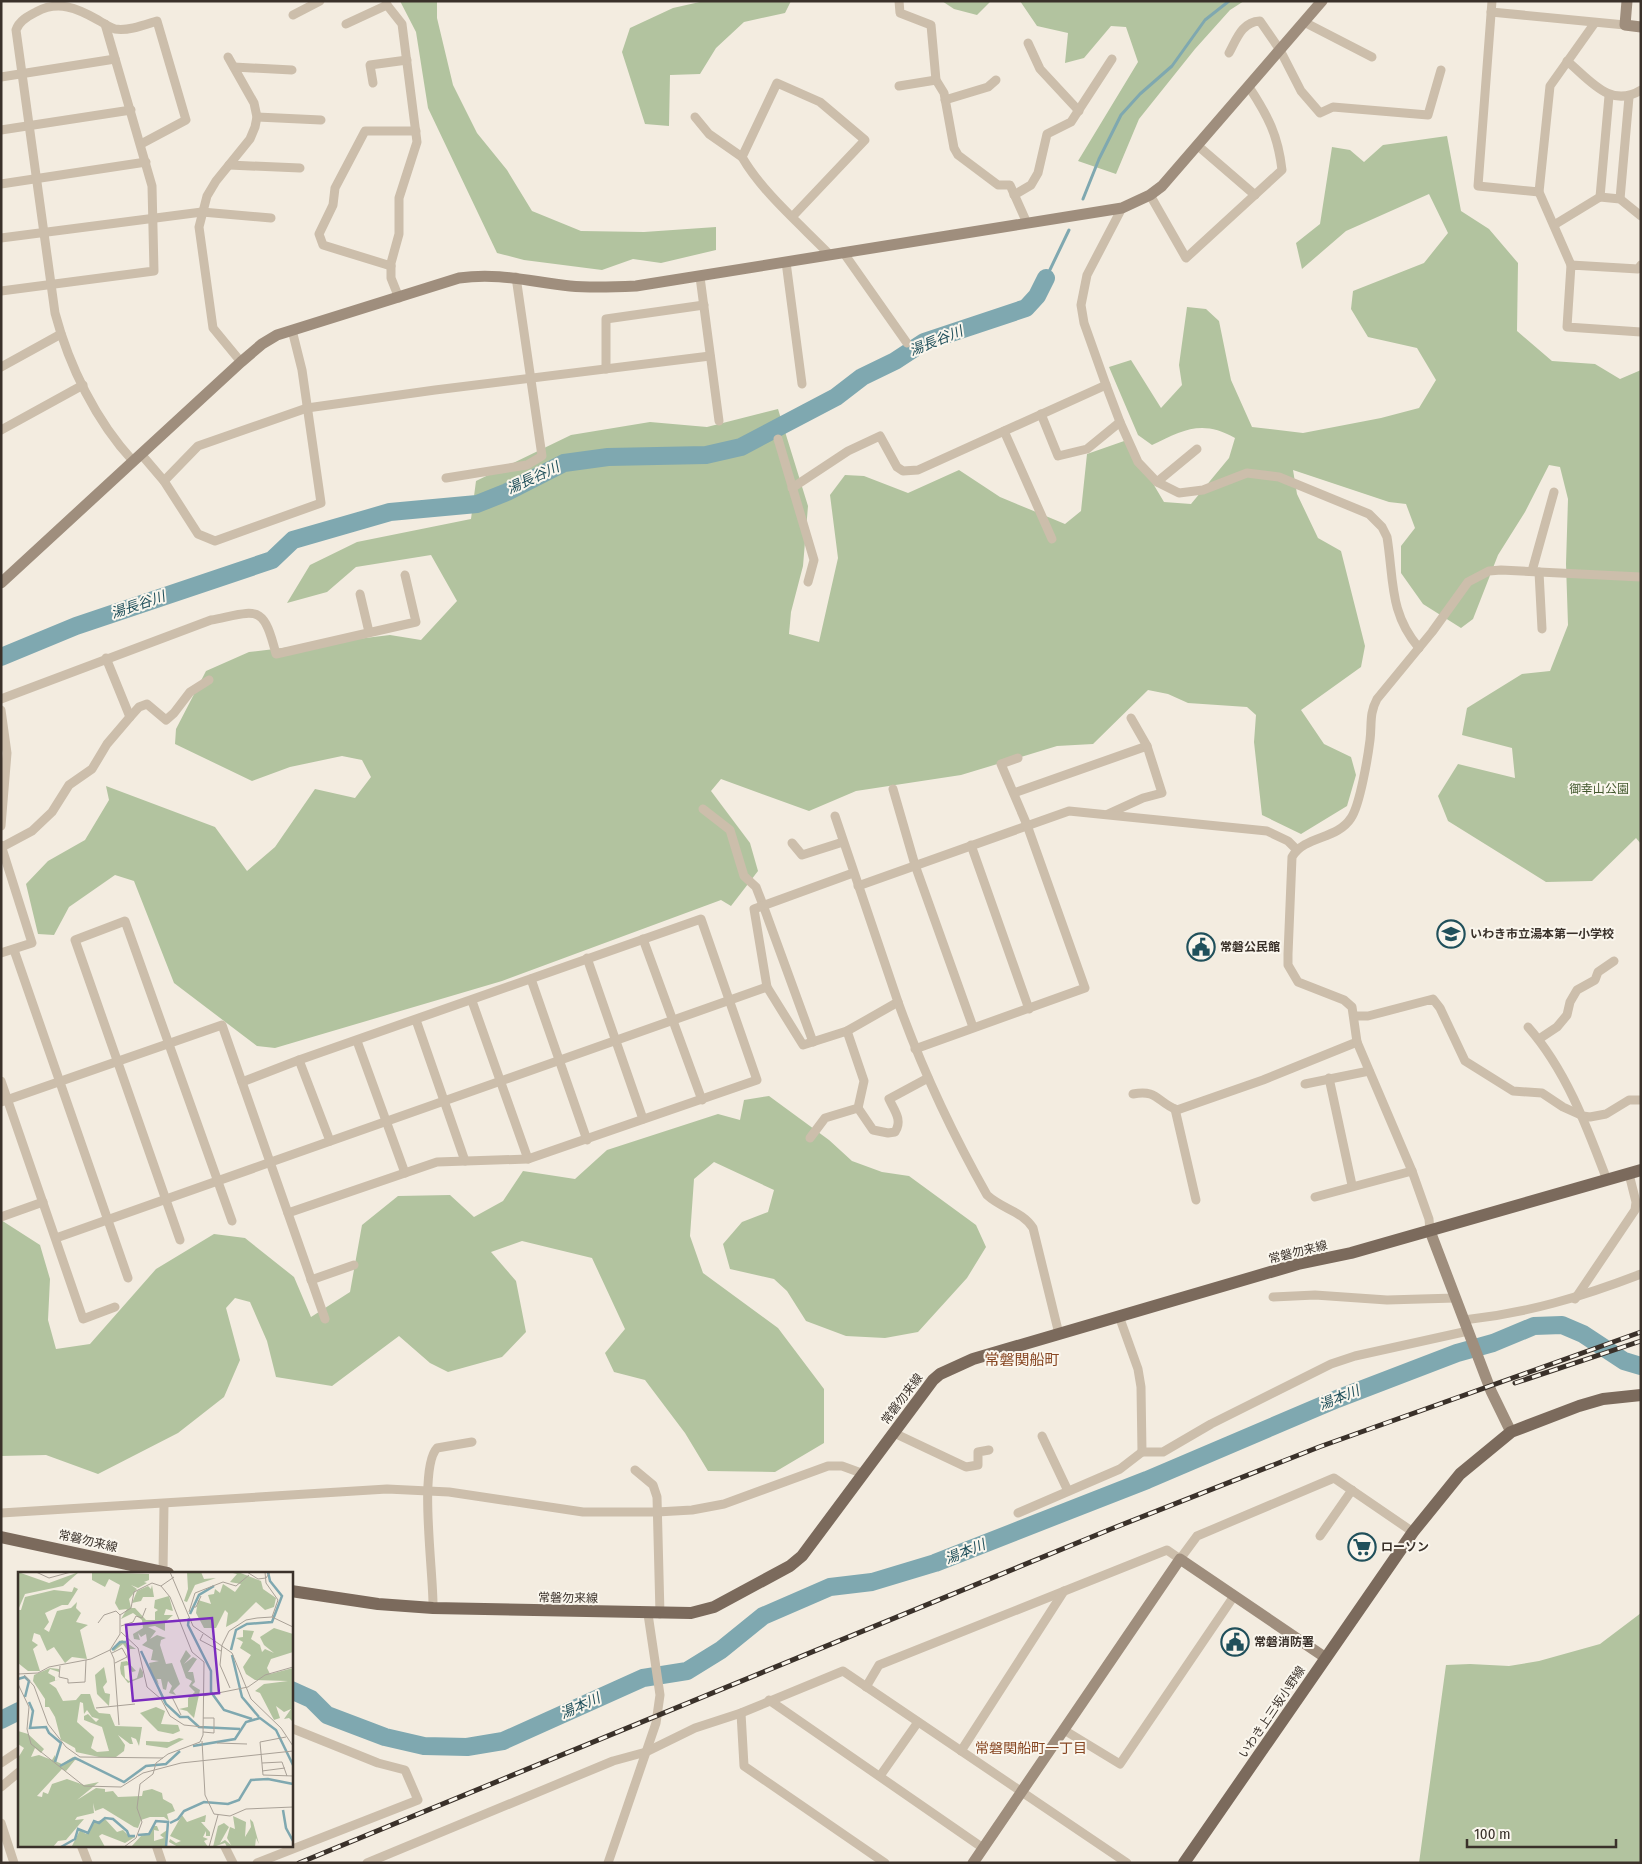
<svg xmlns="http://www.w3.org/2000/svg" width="1642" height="1864" font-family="'Fira Sans Condensed','Noto Sans JP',sans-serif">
<rect width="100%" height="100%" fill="#f3ece0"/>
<g fill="#b2c39f">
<path d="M400,1H437V18L453,85L477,133L507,170L532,211L581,231L644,232L716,227V250L661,263L633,259L602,270L524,260L497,253L428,108L416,32Z"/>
<path d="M704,1H791L785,13L744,22L716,48L700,74L670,75L669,126L645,124L622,52L630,28L673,8Z"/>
<path d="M942,1H991L977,15L954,9Z"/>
<path d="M1020,1H1244L1230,10L1195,49L1139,119L1116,174L1078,161L1138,62L1126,27L1111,26L1084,58L1065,63L1068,33L1037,26Z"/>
<path d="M1447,136L1461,211L1489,229L1518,263L1517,331L1552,361L1595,364L1620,379L1641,370V844L1636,838L1592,881L1546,882L1448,821L1438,796L1458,764L1515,778L1512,748L1462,735L1467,708L1522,674L1550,671L1568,625L1566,564L1568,499L1560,467L1549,465L1525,512L1498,555L1473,619L1461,628L1423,604L1401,573V546L1415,528L1406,504L1389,502L1293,470L1297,494L1318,538L1341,551L1365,646L1361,667L1301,710L1324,744L1351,757L1356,775L1347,806L1301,834L1262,815L1254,742L1256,715L1247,707L1188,703L1168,694L1148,690L1093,744L1057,746L961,775L856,791L809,811L721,779L711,791L750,843L758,871L731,906L721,900L502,981L275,1048L257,1046L174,983L134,881L115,875L69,907L54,935L38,934L26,884L48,861L85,840L109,800L106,786L215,827L247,871L275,847L315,789L355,798L371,777L362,760L342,756L290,767L252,781L175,744L176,729L206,671L249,652L390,635L421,640L457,601L431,555L356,567L327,592L287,603L310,565L357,542L471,519L476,481L571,435L650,422L707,427L778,409L808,506L803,566L791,612L789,634L819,642L838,558L830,495L845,475L864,476L908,493L959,470L1000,497L1065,524L1081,511L1087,454L1127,440L1164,502L1191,504L1229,458L1235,438C1202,419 1183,430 1152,445L1138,435L1109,367L1131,360L1161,408L1182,385L1179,365L1187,307L1206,309L1219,321L1231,380L1252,427L1303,433L1381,418L1419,408L1436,380L1417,348L1368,337L1351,309L1353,291L1424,263L1448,233L1429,194L1346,231L1302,269L1296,243L1320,224L1332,147L1350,150L1364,162L1383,145Z"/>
<path d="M769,1096L829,1140L852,1161L882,1172L909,1176L976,1225L986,1247L967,1278L918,1332L885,1338L846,1336L806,1321L787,1291L774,1279L730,1269L723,1244L742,1222L768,1212L774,1190L714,1162L694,1179L690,1236L703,1273L778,1328L824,1389V1443L775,1472L708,1471L685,1433L645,1380L614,1372L605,1353L625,1329L592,1258L522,1241L491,1252L516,1281L526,1332L502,1357L448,1372L430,1363L399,1336L332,1386L276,1377L267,1341L250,1302L235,1298L226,1308L240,1360L224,1397L178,1433L98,1474L46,1455L1,1456V1220L40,1245L50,1279L48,1320L56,1349L90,1344L156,1269L214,1234L245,1238L294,1277L311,1317L350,1292L362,1225L398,1196L450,1195L474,1217L503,1201L523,1171L575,1179L607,1150L718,1114L740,1120L744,1100Z"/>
<path d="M1641,1613V1863H1419L1446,1665L1470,1664L1509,1666L1539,1661L1600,1644Z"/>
</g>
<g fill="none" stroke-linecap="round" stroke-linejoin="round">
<g stroke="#7fa8b0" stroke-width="3">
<path d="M1083,199L1099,159L1121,115L1140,94L1172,66L1205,20L1229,1"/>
<path d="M1046,278L1069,230"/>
</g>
<g stroke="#7fa8b0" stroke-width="18">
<path d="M1,657L76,626L272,560L293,540L390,512L477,504L507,492L564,463L608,457L706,455L741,447L836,397L862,377L895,361L924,342L1026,308L1037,296L1046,278"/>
<path d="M291,1690L311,1699L327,1715L385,1737L424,1746L467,1747L503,1741L643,1678L687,1671L721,1650L763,1616L830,1587L872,1582L935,1563L1147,1480L1337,1399L1457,1353L1493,1343L1534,1326L1562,1325L1583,1334L1624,1361L1641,1366"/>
<path d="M1,1720L19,1711"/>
</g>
<g stroke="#ccbeab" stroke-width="9">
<path d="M386,1L387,5L402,24L417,142L399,198V234L391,263V278L399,298"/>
<path d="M899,1L900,13L931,25L936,80L944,93L954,148L958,155L998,185H1010L1027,223"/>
<path d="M1492,1L1478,186L1539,192"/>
<path d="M1491,12L1625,25"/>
<path d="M293,15L320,1"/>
<path d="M1304,22L1372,57"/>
<path d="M346,24L387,5"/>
<path d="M1028,43L1040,69L1079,111"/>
<path d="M1229,53C1237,38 1242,22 1260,21L1280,50L1301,91L1320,113L1333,107L1428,115L1441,70"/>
<path d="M228,57L254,103L257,117L255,127L250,139L216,181L207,196L199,227L213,328L241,362"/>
<path d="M1567,61C1590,80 1610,109 1641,90"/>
<path d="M234,67L292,70"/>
<path d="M1,77L115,59"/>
<path d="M373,83L370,65L407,60"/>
<path d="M899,86L936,80"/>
<path d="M1609,96L1600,197L1620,199L1641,216"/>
<path d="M945,100L988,87L996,80"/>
<path d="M257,117L321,120"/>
<path d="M695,117L709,134L742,157"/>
<path d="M1,130L131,110"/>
<path d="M1197,145L1255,195"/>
<path d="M229,165L300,168"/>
<path d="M1,184L146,162"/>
<path d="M1014,195L1031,185L1038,173L1047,134L1071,122L1112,59"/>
<path d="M1150,195L1186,258L1282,170C1278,135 1268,116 1249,87"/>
<path d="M1620,199L1629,97"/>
<path d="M1122,208L1087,275L1081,305L1084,323L1106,385L1120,422L1138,462L1157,482L1179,493L1203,490L1247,473L1279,477L1369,514L1382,527L1387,537C1394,580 1389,613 1419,648"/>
<path d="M793,216L865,140L820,102L777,83L742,157C762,192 801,225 830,255"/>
<path d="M1554,225L1600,197"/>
<path d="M1,238L202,212L271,218"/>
<path d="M843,252L907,343"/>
<path d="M786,262L802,384"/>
<path d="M1571,265L1539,192L1550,86L1594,24"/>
<path d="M1641,265L1638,269L1571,265L1567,327L1641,332"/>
<path d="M391,266L323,245L319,234L333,205L335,188L365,131H416"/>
<path d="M700,277L719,421"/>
<path d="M1,291L154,271L152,186L105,24"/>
<path d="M1,367L61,334"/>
<path d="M606,369V319L704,305"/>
<path d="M1041,414L1058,456L1087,449L1120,422"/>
<path d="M1,430L83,385"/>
<path d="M1004,431L1052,539"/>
<path d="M778,439L814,560L808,582"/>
<path d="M141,454L164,481L198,534L215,541L321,503L302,370L292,330"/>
<path d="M133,461C96,421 69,366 55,313L16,30C19,21 28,16 36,12C58,0 77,8 98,20C103,23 109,27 115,29C129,31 144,25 157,21L186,120L141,144"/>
<path d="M446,478L527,465L542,456L516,277"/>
<path d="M164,481L198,446L307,408L435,390L710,356"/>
<path d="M1157,482L1197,449"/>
<path d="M792,488L848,451L880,436L897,467L903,471L918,470L1106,385"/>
<path d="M1532,571L1554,492"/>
<path d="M1539,572L1542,629"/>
<path d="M360,594L369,632"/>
<path d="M106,658L130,717"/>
<path d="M1,699L211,620C258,611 263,603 276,654L416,622L405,575"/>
<path d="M1,710L7,753L1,826"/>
<path d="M893,789L915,865L973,1027"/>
<path d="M1014,793L1147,746"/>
<path d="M703,809L730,830L744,876L756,887L763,905L813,1042"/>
<path d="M1108,814L1143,798L1162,793L1147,746L1131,718"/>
<path d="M835,816L898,1002L847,1031L803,1045L767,987L754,909L853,873"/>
<path d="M792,843L802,855L843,842"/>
<path d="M1,845L32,943L1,953"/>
<path d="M971,845L1029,1009"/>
<path d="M2,847L32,831L52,812L69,785L92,769L107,744L130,717L139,707L147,704L166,720L174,713L190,692L209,680"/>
<path d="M858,886L1069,811L1267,831L1288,841L1296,849"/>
<path d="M643,939L702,1100"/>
<path d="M14,950L128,1278"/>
<path d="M587,958L643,1119"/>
<path d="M531,979L587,1140"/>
<path d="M472,1001L528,1159"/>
<path d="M898,1002C922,1069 952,1133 987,1195C1002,1209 1022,1211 1033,1228L1059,1334"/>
<path d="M1355,1016H1368L1433,999L1440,1008L1465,1061L1513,1091L1542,1093L1563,1107L1583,1116L1590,1117L1606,1114L1629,1100H1641"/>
<path d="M416,1020L465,1161"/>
<path d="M1528,1027C1566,1070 1587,1127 1607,1180"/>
<path d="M1539,1039L1557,1027L1567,1015L1570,1002L1577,990L1595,980L1598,972L1614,961"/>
<path d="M357,1041L405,1173"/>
<path d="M915,1049L1085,988L1027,825L1001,764L1018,758"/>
<path d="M299,1060L330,1141"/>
<path d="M1329,1078L1352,1185"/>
<path d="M1,1081L83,1319L115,1307"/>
<path d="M242,1082L299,1060L701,919L757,1080L528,1159L437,1162L288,1213"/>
<path d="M1305,1084L1369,1071"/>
<path d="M1133,1094C1157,1089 1157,1102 1177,1110L1263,1080L1357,1042"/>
<path d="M1,1102L222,1025L325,1319"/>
<path d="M858,1108L873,1130L888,1133L895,1132C903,1120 894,1110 889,1099L928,1078"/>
<path d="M1175,1109L1196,1200"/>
<path d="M810,1138L825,1118L858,1108L864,1081L847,1031"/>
<path d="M1315,1197L1412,1171"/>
<path d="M1,1217L43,1202"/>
<path d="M1430,1231L1429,1219L1412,1171L1357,1042L1352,1007L1344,1000L1298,982L1288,965V954L1292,857C1305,835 1337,840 1351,818C1360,805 1368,756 1370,740C1372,724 1369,714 1377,699L1432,632L1468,582L1489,571L1501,570L1641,577"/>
<path d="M56,1238L767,987"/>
<path d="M180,1240L75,940L125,921L232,1221"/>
<path d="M311,1280L354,1265"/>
<path d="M1273,1297L1315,1295L1387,1300L1455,1298"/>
<path d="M1575,1299L1635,1210L1636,1202L1629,1174"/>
<path d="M1119,1316L1138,1369L1141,1387L1142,1452"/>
<path d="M1464,1320C1528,1313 1581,1297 1641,1274"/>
<path d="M894,1433L966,1467L978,1465V1452L989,1450"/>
<path d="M1042,1436L1068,1491"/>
<path d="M635,1470L653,1485L657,1497L660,1614"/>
<path d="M1,1513L387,1489L449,1492L583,1512H657L692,1510L724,1504L828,1466H842L864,1474"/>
<path d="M1018,1513L1120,1469L1142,1452H1163L1211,1424L1331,1364L1355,1356L1468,1331"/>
<path d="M1320,1536L1352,1490"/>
<path d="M163,1572L164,1504"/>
<path d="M433,1608C434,1576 418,1468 437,1448L472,1442"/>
<path d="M866,1687L879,1665L1167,1550L1180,1559L1197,1536L1334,1478L1413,1532"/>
<path d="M769,1700L983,1848"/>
<path d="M741,1713L744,1766L885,1863"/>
<path d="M1064,1730L1120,1764L1234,1596"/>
<path d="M961,1751L1064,1591"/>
<path d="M1,1763L19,1751"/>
<path d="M880,1776L918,1722"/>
<path d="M1,1787L19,1772"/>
<path d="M1,1823L14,1863"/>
<path d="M81,1845L88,1863"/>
<path d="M156,1845L162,1863"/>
<path d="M224,1845L233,1863"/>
<path d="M257,1863L418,1800L405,1770L378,1763L291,1728"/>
<path d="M367,1863L613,1761L646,1752L695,1728L741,1713L843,1671L1127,1863"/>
<path d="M608,1863L656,1723L660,1695L648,1614"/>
</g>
<g stroke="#9f8e7d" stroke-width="11">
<path d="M1627,1L1625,25L1641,27"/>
<path d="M1,583L241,362L262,344L277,335L459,278C499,272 531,282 570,286C592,288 614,287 636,286L1122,208L1150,195L1162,186L1322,1"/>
<path d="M1430,1231L1491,1391L1511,1432"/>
<path d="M973,1863L1180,1559L1326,1658"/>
</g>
<g stroke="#7b6a5c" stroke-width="12">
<path d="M1,1537L168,1573"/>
<path d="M291,1591L378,1604L433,1608L691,1613L714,1607L790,1566L802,1556L933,1380L940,1374L973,1359L1298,1264L1351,1253L1641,1170"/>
<path d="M1184,1863L1413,1532L1460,1474L1511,1432L1579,1406L1603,1399L1641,1395"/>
</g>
<g stroke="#3a312a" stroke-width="5">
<g id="rail">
<path d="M1515,1383L1641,1341"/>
<path d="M299,1863L1111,1529L1319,1447L1641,1332"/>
</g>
</g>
<use href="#rail" stroke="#faf6ed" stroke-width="3" stroke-dasharray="9" stroke-linecap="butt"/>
</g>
<defs>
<g id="school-ring" transform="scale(1.4375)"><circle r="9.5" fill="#faf6ed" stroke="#20505b" stroke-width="1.5"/><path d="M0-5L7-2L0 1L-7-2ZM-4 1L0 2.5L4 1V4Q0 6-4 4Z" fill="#20505b"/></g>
<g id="civic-ring" transform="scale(1.4375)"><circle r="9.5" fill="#faf6ed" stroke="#20505b" stroke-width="1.5"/><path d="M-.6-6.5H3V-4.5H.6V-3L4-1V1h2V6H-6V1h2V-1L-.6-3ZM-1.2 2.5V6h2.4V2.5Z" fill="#20505b"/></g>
<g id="supermarket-ring" transform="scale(1.4375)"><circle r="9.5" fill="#faf6ed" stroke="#20505b" stroke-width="1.5"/><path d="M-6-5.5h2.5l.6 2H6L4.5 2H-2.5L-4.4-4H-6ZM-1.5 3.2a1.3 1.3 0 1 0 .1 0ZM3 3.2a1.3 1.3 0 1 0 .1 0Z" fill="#20505b"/></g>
</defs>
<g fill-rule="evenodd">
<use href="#school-ring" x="1451" y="934"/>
<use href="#civic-ring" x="1201" y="947"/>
<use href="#supermarket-ring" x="1362" y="1547"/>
<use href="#civic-ring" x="1235" y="1642"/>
</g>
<g text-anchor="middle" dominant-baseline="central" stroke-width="4" stroke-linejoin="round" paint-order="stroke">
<g font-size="12" fill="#43582e" stroke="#faf6ed">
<text x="1599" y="789">御幸山公園</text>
</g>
<g font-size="12" font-weight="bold" fill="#3a312a" stroke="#faf6ed" text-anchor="start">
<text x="1470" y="934">いわき市立湯本第一小学校</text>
<text x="1220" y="947">常磐公民館</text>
<text x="1381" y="1547">ローソン</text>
<text x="1254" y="1642">常磐消防署</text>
</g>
<g font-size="12" fill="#3a312a" stroke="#faf6ed">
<text transform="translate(1298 1252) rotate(-14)">常磐勿来線</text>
<text transform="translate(902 1399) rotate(-53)">常磐勿来線</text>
<text transform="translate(88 1541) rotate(13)">常磐勿来線</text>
<text transform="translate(568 1598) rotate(1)">常磐勿来線</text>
<text transform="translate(1272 1712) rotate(-56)">いわき上三坂小野線</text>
</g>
<g font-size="14" font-style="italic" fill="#20505b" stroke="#faf6ed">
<text transform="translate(936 341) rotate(-22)">湯長谷川</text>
<text transform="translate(533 478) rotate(-25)">湯長谷川</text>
<text transform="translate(138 605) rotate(-19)">湯長谷川</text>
<text transform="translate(1339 1398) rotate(-22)">湯本川</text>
<text transform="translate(965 1552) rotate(-22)">湯本川</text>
<text transform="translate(580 1706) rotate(-24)">湯本川</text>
</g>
<g font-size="14" fill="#884824" stroke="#faf6ed">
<text x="1031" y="1748">常磐関船町一丁目</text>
</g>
<g font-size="15" fill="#884824" stroke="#faf6ed">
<text x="1022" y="1360">常磐関船町</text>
</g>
</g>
<g transform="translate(18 1572)">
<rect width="275" height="275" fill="#f3ece0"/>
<path d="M0,0L31,11L61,0L45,14L7,22L0,38ZM74,0L131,2V8L126,10L129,11L120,16L113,13L119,17L111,27L113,36H117L128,48H137V40L140,38L136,36L137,28L151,24L155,39L148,37L146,43H155L147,50V59L137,54L130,55L138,59L132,67L139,63L148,66L143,68L142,73L148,92L154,91L162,112L155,119L158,123L151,121L154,114L150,109L148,118L145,117L143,107H139L141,113L133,101L131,91L141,89L133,88L135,78L124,73L129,69L128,62L123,65L120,61L122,68L116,67L115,62L125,56L124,48L115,41L103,47L109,37L101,38L97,31L102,13L91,7L87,15L74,8ZM169,0H183L186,7L198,6L177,13L169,30L166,29L170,17ZM211,0H220L243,9L245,17L258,26L256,35L247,38L238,30L219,49L208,55L210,41L207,38L198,56H186L178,41L180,28L193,32L190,23L196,22L197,17L202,21L205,12L217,20L223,12L212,10L219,2ZM134,13L136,25H125L123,29L114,31L119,19L130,14L133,17ZM56,15L60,17L50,33H44L27,41L31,50L26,57L31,60L39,39L53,36L59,30L58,36L63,41L58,50L70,53L62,58L69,87L54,85L47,91L36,75L29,79L22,63L16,61L14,69L20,73L15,77L22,99H10L0,91V38H3L7,25L36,18L54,20ZM256,56L275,62V80L253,87L249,96L252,102L275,96V150L271,146L266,147L273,137L266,140L258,134L262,146L256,148L242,121L237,119L246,112L270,109L237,108L228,102L225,95L233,83L222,76L225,70L218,66L225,65V58L236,59L233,67L242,73L244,80L247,77L256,81L246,73L242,65ZM104,68L118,77H112L109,89L118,99L114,100L111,93L106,94L107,106L111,109L119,106L122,95L125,100V105L110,111L103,102L102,96L103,90L109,89L110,79L105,72L96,79L95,77ZM168,78L173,84L166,92L175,85L179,87L170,100H175L177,110L174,113L182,118L176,146L169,139L161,137L170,135V126L177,120L171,114L174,109L168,106L162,89ZM86,95L89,110L85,115L87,121L92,122L91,134L79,122L77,103ZM32,96L41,97V100L32,97L30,101L37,105V109L42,107L31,111L38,116L45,129L58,128L63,122H72L77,137L81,141L92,142L97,154L124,155L121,174L118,167L113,165L115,172H112L100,163L107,173L106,179L98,185H81L58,180L57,176L43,168L37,145L31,135H27V127L15,109L16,103ZM62,130L65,131L66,142L69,138L74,145L81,147L78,150L70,142L66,144V148L84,155L91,179L79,180L73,176L76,165L59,150ZM138,135L147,139L143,152L160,153L162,159L155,162L140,159L122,141ZM0,159L10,162L26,177L23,181L17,176L13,185L21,183L34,188L37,183V189L44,192L55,185L66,189L57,188L48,199L44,197L19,224L24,225L25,220L30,222L34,212L49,207L66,213L81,210L59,228L78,216L87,217V220L95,219L100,225L124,224L125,219L134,217L144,221L145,227L154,232L157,239L149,242L151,249L146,245H132L123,248L120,256L116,255L85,236L77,239L75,231L76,241L59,245L57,248L66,247L48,268L40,269L35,275H0V186L6,176L0,172ZM161,166L166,167L149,176L128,173V169L151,170ZM164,243L169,250L188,243L187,250H183L192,260V264H188V259L185,265L190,267L186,269L190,275H160L151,270L152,267L158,271L163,269L152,264ZM215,244L228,250L227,265L233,255L232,247L235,250L241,272L238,266L237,275H209L207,271L195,275L200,254L206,251L211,255L202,271L207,268L213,273L209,266L212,255L217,257ZM87,247L99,260L105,258L112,265H117L107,271L84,262L81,264L87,275H46L54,274L62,258L68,262L77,250ZM135,254H139L141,259L136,258V269L146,266L142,263L149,258L148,275H113L123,264L132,261Z" fill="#b2c39f" fill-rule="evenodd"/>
<path fill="none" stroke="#7fa8b0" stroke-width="2.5" d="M172,42L181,23L196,14M171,46L170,53L193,99V120L206,138L234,147M94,78L102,70H108M213,78L218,58L229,52L254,50L264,24L252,9L250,0M123,79L148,132L162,145H170L181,155L222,157M214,83L224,125L241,145M0,107L7,105L11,109L7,125M11,130L15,139L12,156L28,155L31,161L43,171L37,190M175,174L217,167L228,150L242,146L258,158L275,193M42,194L57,186L106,210L128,194L148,192L162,179M265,238L268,256L275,269M152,251L160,247L166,239L186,230L210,232L221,228L233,208L250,207L275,212M120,263L131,262L138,249L150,250L148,275M43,275L57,267L60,257L70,261L76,249L81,251L87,246L95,247L109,259L111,264H117"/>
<path fill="none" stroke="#a9a197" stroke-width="1" d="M18,0L31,6L53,0M152,0L175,54L214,81L233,127L263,156L275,174M229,0L240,7L248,6L252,0M247,0L248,11L260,28L254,45M143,14L156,5M175,35H178L183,24M171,40L177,21L205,10L218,14L231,3M80,51L86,43L98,39L102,43M103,54L115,50L118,44L124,46L128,36M103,60L120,76L129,115L143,127L152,144L166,153L185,155M185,62L182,68L203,79M92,78L96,87L101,153M94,81L104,76L109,85L97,91M42,94L41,105L50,107V111L67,110L68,88M0,102L20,101L31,95L73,87L92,78L102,62V43L113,36L116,20L134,11L143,14M6,103L16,114L30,152L48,175L62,185L145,186M0,112L11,135L9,157L13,172L66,214L103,215L125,201L163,191L275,179M212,116L202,93L204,73L211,59L228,48L239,46L254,45L275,55M185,124L230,115L247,103L275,95M154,125L163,143M78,136L117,132M185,146H196V161L185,160M268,165L242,170L245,203L275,204M184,169L187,223L196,242L212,244L228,237L275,235M199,171L229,172M244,191L264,190L269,204M244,199L267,196M106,275L118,266L124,250L119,236L122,212L135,202L138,191L150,182L182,170L185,163L186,90L174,80L152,25L143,14M191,275L200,243"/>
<path fill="#7b2cbf" fill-opacity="0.15" stroke="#7b2cbf" stroke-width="2.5" d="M194,46L201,121L115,129L108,53Z"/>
<rect width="275" height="275" fill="none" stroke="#3a312a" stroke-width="2.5"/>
</g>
<rect width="1642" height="1864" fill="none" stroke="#3a312a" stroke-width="5"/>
<path d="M1467 1839v8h149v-8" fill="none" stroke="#3a312a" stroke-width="2.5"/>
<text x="1474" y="1839" font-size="15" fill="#3a312a" stroke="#faf6ed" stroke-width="4" paint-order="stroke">100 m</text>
</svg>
